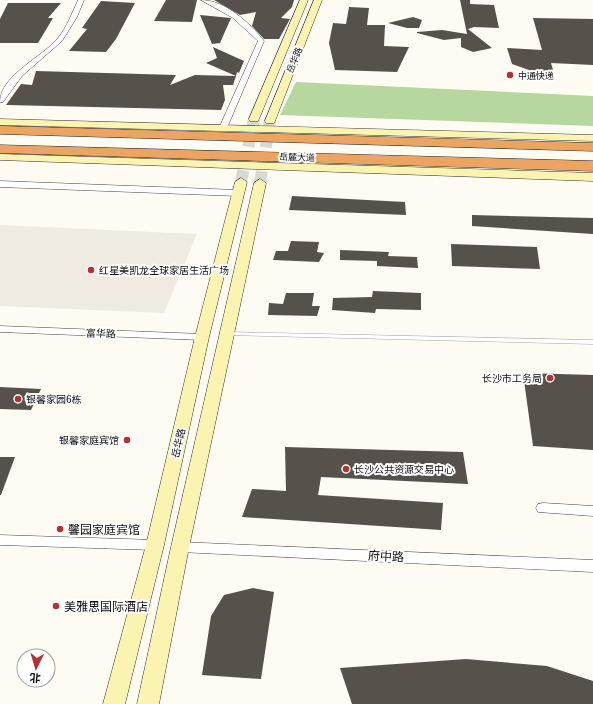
<svg xmlns="http://www.w3.org/2000/svg" width="593" height="704" font-family="'Noto Serif','Noto Sans SC',serif">
<rect width="100%" height="100%" fill="#fefcf2"/>
<path fill="#b6d79d" d="M296,82L593,96V126L280,115Z"/>
<path fill="#efebe0" d="M0,225L197,234L164,313L0,306Z"/>
<g fill="#57514c">
<path d="M166,0H197L192,22L154,21Z"/>
<path d="M214,0H294L292,7L281,18L290,19L279,39H264L252,26L256,12L240,15Z"/>
<path d="M460,0H470V4L494,5L499,28L474,27L468,29L492,48L473,52L461,47V38L444,40L417,33V32L442,30L467,34Z"/>
<path d="M101,1L135,3L116,39L106,52L69,51L87,29L82,28Z"/>
<path d="M8,3H61L48,18H53L38,43H0V19Z"/>
<path d="M349,7L369,8L367,25H385L384,46L409,47L397,72L335,70L329,43L333,23L346,24Z"/>
<path d="M200,15L231,18L220,43L212,44Z"/>
<path d="M413,17L422,20L419,28H407L388,23Z"/>
<path d="M533,18L593,19V65L551,63L555,77L528,76L529,70L512,64L507,48L542,50Z"/>
<path d="M213,47L244,61L239,73L237,72L236,76L206,63L217,58Z"/>
<path d="M36,71L176,75L170,85L195,75L236,76L233,85H223L225,100L221,110L6,105L21,84L32,85Z"/>
<path d="M292,196L405,202L406,215L289,210Z"/>
<path d="M472,215L593,218V234L472,226Z"/>
<path d="M291,241L319,242L317,252L324,253L319,262L273,260L276,251H288Z"/>
<path d="M451,244L537,247L540,269L452,266Z"/>
<path d="M340,250L389,252L388,256L417,257L418,268L377,266V261L340,260Z"/>
<path d="M373,291L421,293V310L376,309L375,313L332,310L333,298L372,297Z"/>
<path d="M286,293H314L312,306H320L317,316L268,315L269,303L283,304Z"/>
<path d="M523,373L593,375V450L533,446Z"/>
<path d="M0,387L41,389L31,410L0,409Z"/>
<path d="M285,447L463,452L468,484L321,477L318,495L443,503L441,530L242,517L252,489L286,491Z"/>
<path d="M0,457H15L1,495H0Z"/>
<path d="M253,588L274,592L261,679L202,675L211,616L224,595Z"/>
<path d="M466,659L547,666L593,681V704H352L340,668Z"/>
</g>
<g fill="none" stroke-linecap="round" stroke-linejoin="round">
<g stroke="#dad8d0" stroke-width="12" stroke-dasharray="12 6" stroke-linecap="butt">
<path d="M241,182L254,119"/>
<path d="M260,183L270,121"/>
</g>
<g stroke="#424242" stroke-width="0.5">
<path id="lane" d="M227,332L593,340V344L225,335L224,334L225,333Z"/>
</g>
<g stroke="#424242" stroke-width="1">
<g id="street">
<path d="M78,0H84L77,17L62,41L22,76L3,102H0C0,75 43,57 58,38C67,27 72,13 78,0Z"/>
<path d="M201,0C225,0 250,23 264,41L227,128L223,130L219,128L258,41L233,18Z"/>
<path d="M0,181L238,190L242,193L238,196L0,187Z"/>
<path d="M0,326L202,334L207,337L202,340L0,332Z"/>
<path d="M543,503L593,506V516L538,512L536,508L538,504Z"/>
<path d="M0,535L155,540L160,541L162,545L160,549L155,550L0,545Z"/>
<path d="M180,542L593,560V572L180,552L175,551L173,547L175,543Z"/>
</g>
</g>
<g stroke="#313131" stroke-width="1">
<g id="secondary">
<path d="M300,0H308L259,119L258,121H250L249,119Z"/>
<path d="M314,0H322L275,121L274,123H266L265,121Z"/>
<path d="M0,119L593,135V141L0,125Z"/>
<path d="M0,154L593,173V181L0,160Z"/>
<path d="M241,178L247,182L209,337L164,545L125,704H103L146,545L195,337L235,182Z"/>
<path d="M260,179L266,183L189,547L159,704H137L171,547L254,183Z"/>
</g>
</g>
<g stroke="#202020" stroke-width="1">
<g id="highway">
<path d="M0,126L593,143V151L0,134Z"/>
<path d="M0,145L593,161V171L0,153Z"/>
</g>
</g>
<use href="#lane" fill="#fff" fill-rule="evenodd"/>
<use href="#street" fill="#fff" fill-rule="evenodd"/>
<use href="#secondary" fill="#fbf4b1" fill-rule="evenodd"/>
<use href="#highway" fill="#eca462" fill-rule="evenodd"/>
</g>
<g fill="#b82e31" stroke="#fff" stroke-width="1.5">
<circle cx="510" cy="75" r="4"/>
<circle cx="91" cy="270" r="4"/>
<circle cx="550" cy="378" r="4"/>
<circle cx="18" cy="399" r="4"/>
<circle cx="127" cy="440" r="4"/>
<circle cx="346" cy="469" r="4"/>
<circle cx="60" cy="529" r="4"/>
<circle cx="56" cy="606" r="4"/>
</g>
<g text-anchor="middle" dominant-baseline="central" stroke-width="4" stroke-linejoin="round" paint-order="stroke">
<g font-size="9" fill="#0f0f0f" stroke="#fff">
<text transform="translate(294 60) rotate(-68)">岳华路</text>
<text transform="translate(297 157) rotate(2)">岳麓大道</text>
</g>
<g font-size="9" fill="#0f0f0f" stroke="#fff" text-anchor="start">
<text x="518" y="75">中通快递</text>
</g>
<g font-size="10" fill="#0f0f0f" stroke="#fff" text-anchor="start">
<text x="99" y="270">红星美凯龙全球家居生活广场</text>
<text x="542" y="378" text-anchor="end">长沙市工务局</text>
<text x="26" y="399">银馨家园6栋</text>
<text x="119" y="440" text-anchor="end">银馨家庭宾馆</text>
<text x="354" y="469">长沙公共资源交易中心</text>
</g>
<g font-size="10" fill="#0f0f0f" stroke="#fff">
<text transform="translate(101 333) rotate(2)">富华路</text>
<text transform="translate(178 443) rotate(-77)">岳华路</text>
</g>
<g font-size="12" fill="#0f0f0f" stroke="#fff" text-anchor="start">
<text x="68" y="529">馨园家庭宾馆</text>
<text x="64" y="606">美雅思国际酒店</text>
</g>
<g font-size="12" fill="#0f0f0f" stroke="#fff">
<text transform="translate(386 556) rotate(3)">府中路</text>
</g>
</g>
<g transform="translate(36 668) rotate(185)"><circle r="19" fill="#ffffff" stroke="#9f9f9f"/>
<path d="M0-3L7 15L0 10L-7 15Z" fill="#b82e31"/>
<text y="-6" font-size="11" font-weight="bold" text-anchor="middle" fill="#0f0f0f">北</text>
</g>
</svg>
